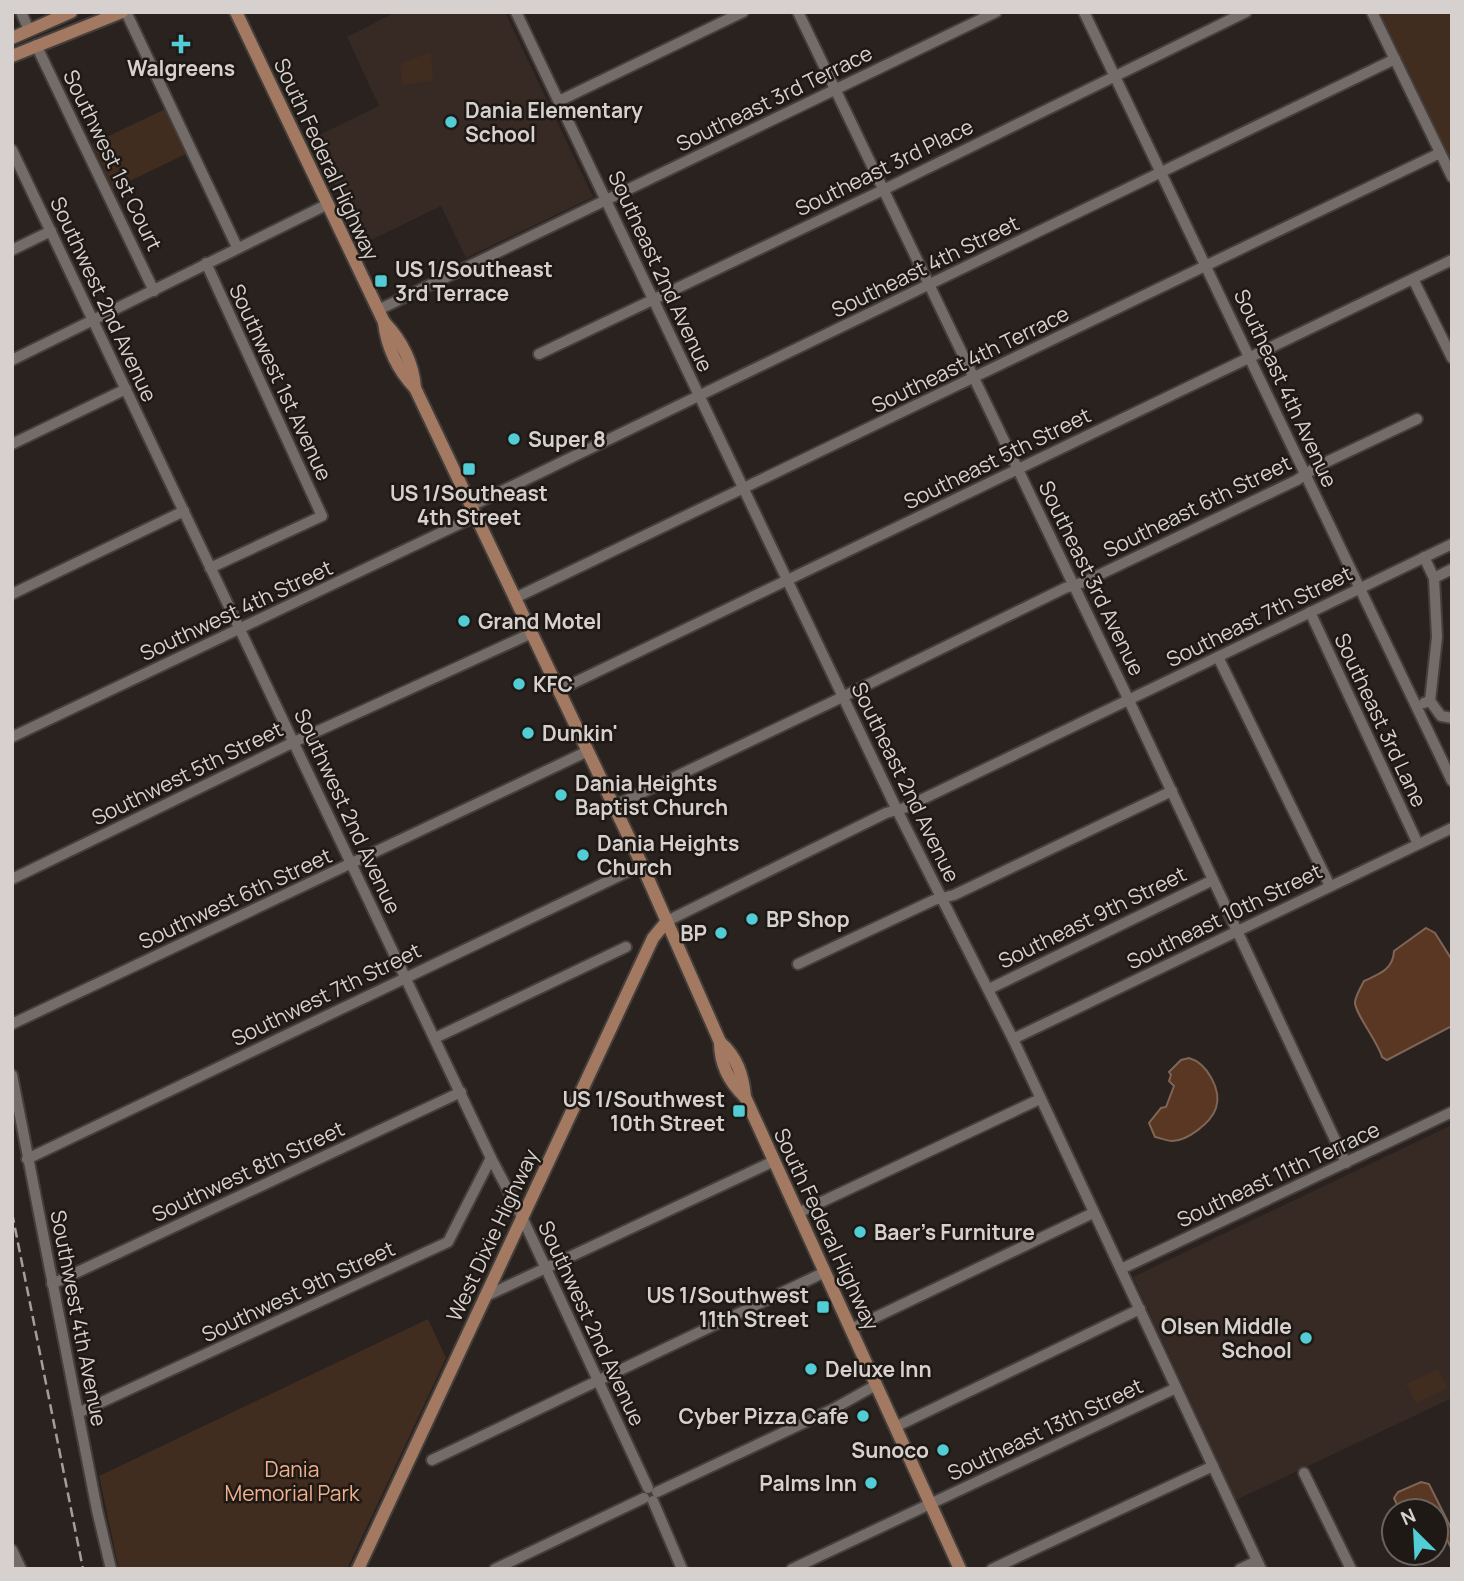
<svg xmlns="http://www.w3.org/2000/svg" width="1464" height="1581" font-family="Manrope,sans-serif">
<rect width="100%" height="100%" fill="#29221e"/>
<g fill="#372a24">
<path d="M396,12H505L593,197L466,258L441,206L363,244L313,138L379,106L347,37Z"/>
<path d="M1452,1125V1398L1236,1500L1133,1277Z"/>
</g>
<g fill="#412c20">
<path d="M1378,12H1452V164Z"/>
<path d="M431,52L433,80L403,85L400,64Z"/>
<path d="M165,109L186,154L113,189L92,144Z"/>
<path d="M428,1319L446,1358L347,1569H119L99,1476Z"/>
<path d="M1438,1369L1447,1388L1416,1403L1406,1384Z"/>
</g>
<g fill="#5a3722" stroke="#7f6556" stroke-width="2">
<path d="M1426,928L1435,933L1452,960V1026L1387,1060L1382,1057C1378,1042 1354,1012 1355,1002C1356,995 1361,987 1364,981C1379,974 1393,970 1394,951Z"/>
<path d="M1189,1058C1207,1063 1222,1090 1216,1108C1211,1123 1187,1141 1172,1141C1167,1141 1160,1138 1155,1137L1149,1123L1161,1108L1166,1107L1174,1086L1169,1081L1171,1075L1169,1072L1181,1060Z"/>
<path d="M1421,1482L1429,1484L1452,1530V1550L1444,1533L1436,1523V1511H1400L1394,1498L1398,1492Z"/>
</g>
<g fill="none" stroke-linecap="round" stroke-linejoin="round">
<g stroke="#443f3c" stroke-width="14">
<g id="minor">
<path d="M21,12L29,30"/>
<path d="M126,12L237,247"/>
<path d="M516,12L897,810L1013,1039L1261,1569"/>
<path d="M798,12L1124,690L1346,1163"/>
<path d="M1084,12L1452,781"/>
<path d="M1372,12L1452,177"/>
<path d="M36,45L154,291"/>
<path d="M559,101L743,12"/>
<path d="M12,150L491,1158L522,1217L648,1488"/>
<path d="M12,250L51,231"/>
<path d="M206,263L322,516L210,568"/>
<path d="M1413,279L1452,358"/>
<path d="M378,310L996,12"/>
<path d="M539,354L883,190L1246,12"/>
<path d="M12,360L328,204"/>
<path d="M12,444L126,389"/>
<path d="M471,506L1395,59"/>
<path d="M1424,557L1434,578L1437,637L1430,701"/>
<path d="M1434,578L1452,569"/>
<path d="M12,594L184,511"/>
<path d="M515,598L1440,153"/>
<path d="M1310,612L1418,844"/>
<path d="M1218,657L1330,886"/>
<path d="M559,690L1452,260"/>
<path d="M1424,703L1430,701L1441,716L1452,718"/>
<path d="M12,737L476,516"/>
<path d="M614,806L832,702L1065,588L1084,582L1297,480L1318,466L1417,419"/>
<path d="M12,879L294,742L532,633"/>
<path d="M667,921L886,813L904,808L1452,544"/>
<path d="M798,964L934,900L954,895L1172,791"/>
<path d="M989,989L1213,880"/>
<path d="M12,1024L588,751"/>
<path d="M435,1038L626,947"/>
<path d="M1013,1039L1452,828"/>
<path d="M12,1075L97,1510L111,1569"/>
<path d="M27,1159L642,865"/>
<path d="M798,1213L1040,1099"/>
<path d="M1121,1269L1452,1112"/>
<path d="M52,1284L461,1092"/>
<path d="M484,1297L774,1161"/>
<path d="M851,1329L1093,1213"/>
<path d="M78,1413L448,1242L491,1158"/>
<path d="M895,1427L1140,1309"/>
<path d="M432,1460L825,1272"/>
<path d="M1304,1473L1351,1569"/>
<path d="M657,1492L833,1409L876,1385"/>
<path d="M653,1501L682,1569"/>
<path d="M12,1550L21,1569"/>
<path d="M495,1569L644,1498"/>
<path d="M792,1569L1176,1388"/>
<path d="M992,1569L1213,1466"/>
<path d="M1240,1569L1257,1561"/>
</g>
</g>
<g stroke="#443f3c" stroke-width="16">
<g id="major">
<path d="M236,12L384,322C387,348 397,369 415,388L642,865L720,1042C737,1057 743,1075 745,1097L960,1569"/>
<path d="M12,38L71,12"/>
<path d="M12,56L122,12"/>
<path d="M384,322C402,341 413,362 415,388"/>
<path d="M720,1042C720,1064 729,1082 745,1097"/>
<path d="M358,1569L653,938L667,921"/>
</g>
</g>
<use href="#minor" stroke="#746c68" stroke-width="10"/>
<use href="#major" stroke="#a37a61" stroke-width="12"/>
<path stroke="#a49e9b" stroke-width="2.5" stroke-dasharray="10 5" stroke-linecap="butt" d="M12,1213L83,1569"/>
</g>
<g fill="#52ccd5" stroke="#1f1915" stroke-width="2.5">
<path d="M177.5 33.5h7v7h7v7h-7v7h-7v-7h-7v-7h7z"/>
<circle cx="451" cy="122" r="7"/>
<rect x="374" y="274" width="14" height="14" rx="3.5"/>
<circle cx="514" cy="439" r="7"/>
<rect x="462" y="462" width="14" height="14" rx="3.5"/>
<circle cx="464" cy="621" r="7"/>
<circle cx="519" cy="684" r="7"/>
<circle cx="528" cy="733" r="7"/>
<circle cx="561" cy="795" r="7"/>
<circle cx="583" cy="855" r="7"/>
<circle cx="752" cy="919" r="7"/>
<circle cx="721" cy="933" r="7"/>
<rect x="732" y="1104" width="14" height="14" rx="3.5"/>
<circle cx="860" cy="1232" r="7"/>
<rect x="816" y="1300" width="14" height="14" rx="3.5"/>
<circle cx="1306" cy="1338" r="7"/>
<circle cx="811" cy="1369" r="7"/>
<circle cx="863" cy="1416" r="7"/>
<circle cx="943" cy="1450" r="7"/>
<circle cx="871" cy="1483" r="7"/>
</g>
<g text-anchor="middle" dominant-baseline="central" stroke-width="5" stroke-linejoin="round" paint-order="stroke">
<g font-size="21" font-weight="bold" fill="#d6d1cf" stroke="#1f1915" text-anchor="start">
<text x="181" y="68" text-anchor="middle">Walgreens</text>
<text x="465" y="110">Dania Elementary<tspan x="465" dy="24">School</tspan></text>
<text x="395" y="269">US 1/Southeast<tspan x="395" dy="24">3rd Terrace</tspan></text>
<text x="528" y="439">Super 8</text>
<text x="469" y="493" text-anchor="middle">US 1/Southeast<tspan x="469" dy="24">4th Street</tspan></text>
<text x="478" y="621">Grand Motel</text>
<text x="533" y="684">KFC</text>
<text x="542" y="733">Dunkin'</text>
<text x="575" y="783">Dania Heights<tspan x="575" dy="24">Baptist Church</tspan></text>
<text x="597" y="843">Dania Heights<tspan x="597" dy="24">Church</tspan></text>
<text x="766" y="919">BP Shop</text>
<text x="707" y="933" text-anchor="end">BP</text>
<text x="725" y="1099" text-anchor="end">US 1/Southwest<tspan x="725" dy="24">10th Street</tspan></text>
<text x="874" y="1232">Baer's Furniture</text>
<text x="809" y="1295" text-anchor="end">US 1/Southwest<tspan x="809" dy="24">11th Street</tspan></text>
<text x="1292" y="1326" text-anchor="end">Olsen Middle<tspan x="1292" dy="24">School</tspan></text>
<text x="825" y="1369">Deluxe Inn</text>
<text x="849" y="1416" text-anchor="end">Cyber Pizza Cafe</text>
<text x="929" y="1450" text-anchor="end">Sunoco</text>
<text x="857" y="1483" text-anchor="end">Palms Inn</text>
</g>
<g font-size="21" fill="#d6d1cf" stroke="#1f1915">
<text transform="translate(774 98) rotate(-26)">Southeast 3rd Terrace</text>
<text transform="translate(327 159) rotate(65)">South Federal Highway</text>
<text transform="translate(113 160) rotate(64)">Southwest 1st Court</text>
<text transform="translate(884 167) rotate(-26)">Southeast 3rd Place</text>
<text transform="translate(925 266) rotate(-26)">Southeast 4th Street</text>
<text transform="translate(661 271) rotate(65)">Southeast 2nd Avenue</text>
<text transform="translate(104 299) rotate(65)">Southwest 2nd Avenue</text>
<text transform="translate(970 359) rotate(-26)">Southeast 4th Terrace</text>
<text transform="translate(281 382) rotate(65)">Southwest 1st Avenue</text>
<text transform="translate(1286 388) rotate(65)">Southeast 4th Avenue</text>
<text transform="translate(997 458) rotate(-26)">Southeast 5th Street</text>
<text transform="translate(1197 506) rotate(-26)">Southeast 6th Street</text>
<text transform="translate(1092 578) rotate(64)">Southeast 3rd Avenue</text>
<text transform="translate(236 610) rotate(-25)">Southwest 4th Street</text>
<text transform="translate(1259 616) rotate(-26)">Southeast 7th Street</text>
<text transform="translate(1381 720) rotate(65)">Southeast 3rd Lane</text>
<text transform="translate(187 773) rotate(-26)">Southwest 5th Street</text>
<text transform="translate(906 782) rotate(64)">Southeast 2nd Avenue</text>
<text transform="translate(348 811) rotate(65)">Southwest 2nd Avenue</text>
<text transform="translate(235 898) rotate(-25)">Southwest 6th Street</text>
<text transform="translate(1224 916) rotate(-26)">Southeast 10th Street</text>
<text transform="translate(1092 917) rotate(-26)">Southeast 9th Street</text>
<text transform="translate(326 994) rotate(-26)">Southwest 7th Street</text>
<text transform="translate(248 1171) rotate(-25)">Southwest 8th Street</text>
<text transform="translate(1278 1174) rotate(-25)">Southeast 11th Terrace</text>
<text transform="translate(827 1229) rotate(65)">South Federal Highway</text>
<text transform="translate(492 1235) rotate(-65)">West Dixie Highway</text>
<text transform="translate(298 1291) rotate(-25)">Southwest 9th Street</text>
<text transform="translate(79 1318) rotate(79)">Southwest 4th Avenue</text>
<text transform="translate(592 1323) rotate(65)">Southwest 2nd Avenue</text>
<text transform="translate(1045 1429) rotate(-25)">Southeast 13th Street</text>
</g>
<g font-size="21" fill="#f0b08b" stroke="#1f1915">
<text x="292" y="1469">Dania<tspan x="292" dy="24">Memorial Park</tspan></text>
</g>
</g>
<rect width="1464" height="1581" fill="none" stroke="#d6d1cf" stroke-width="28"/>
<g transform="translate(1415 1532) rotate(336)"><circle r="33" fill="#1f1915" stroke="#68635f" stroke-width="2"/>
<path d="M0-5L12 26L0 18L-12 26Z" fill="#52ccd5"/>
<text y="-10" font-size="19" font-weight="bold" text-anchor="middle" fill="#d6d1cf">N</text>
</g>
</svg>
